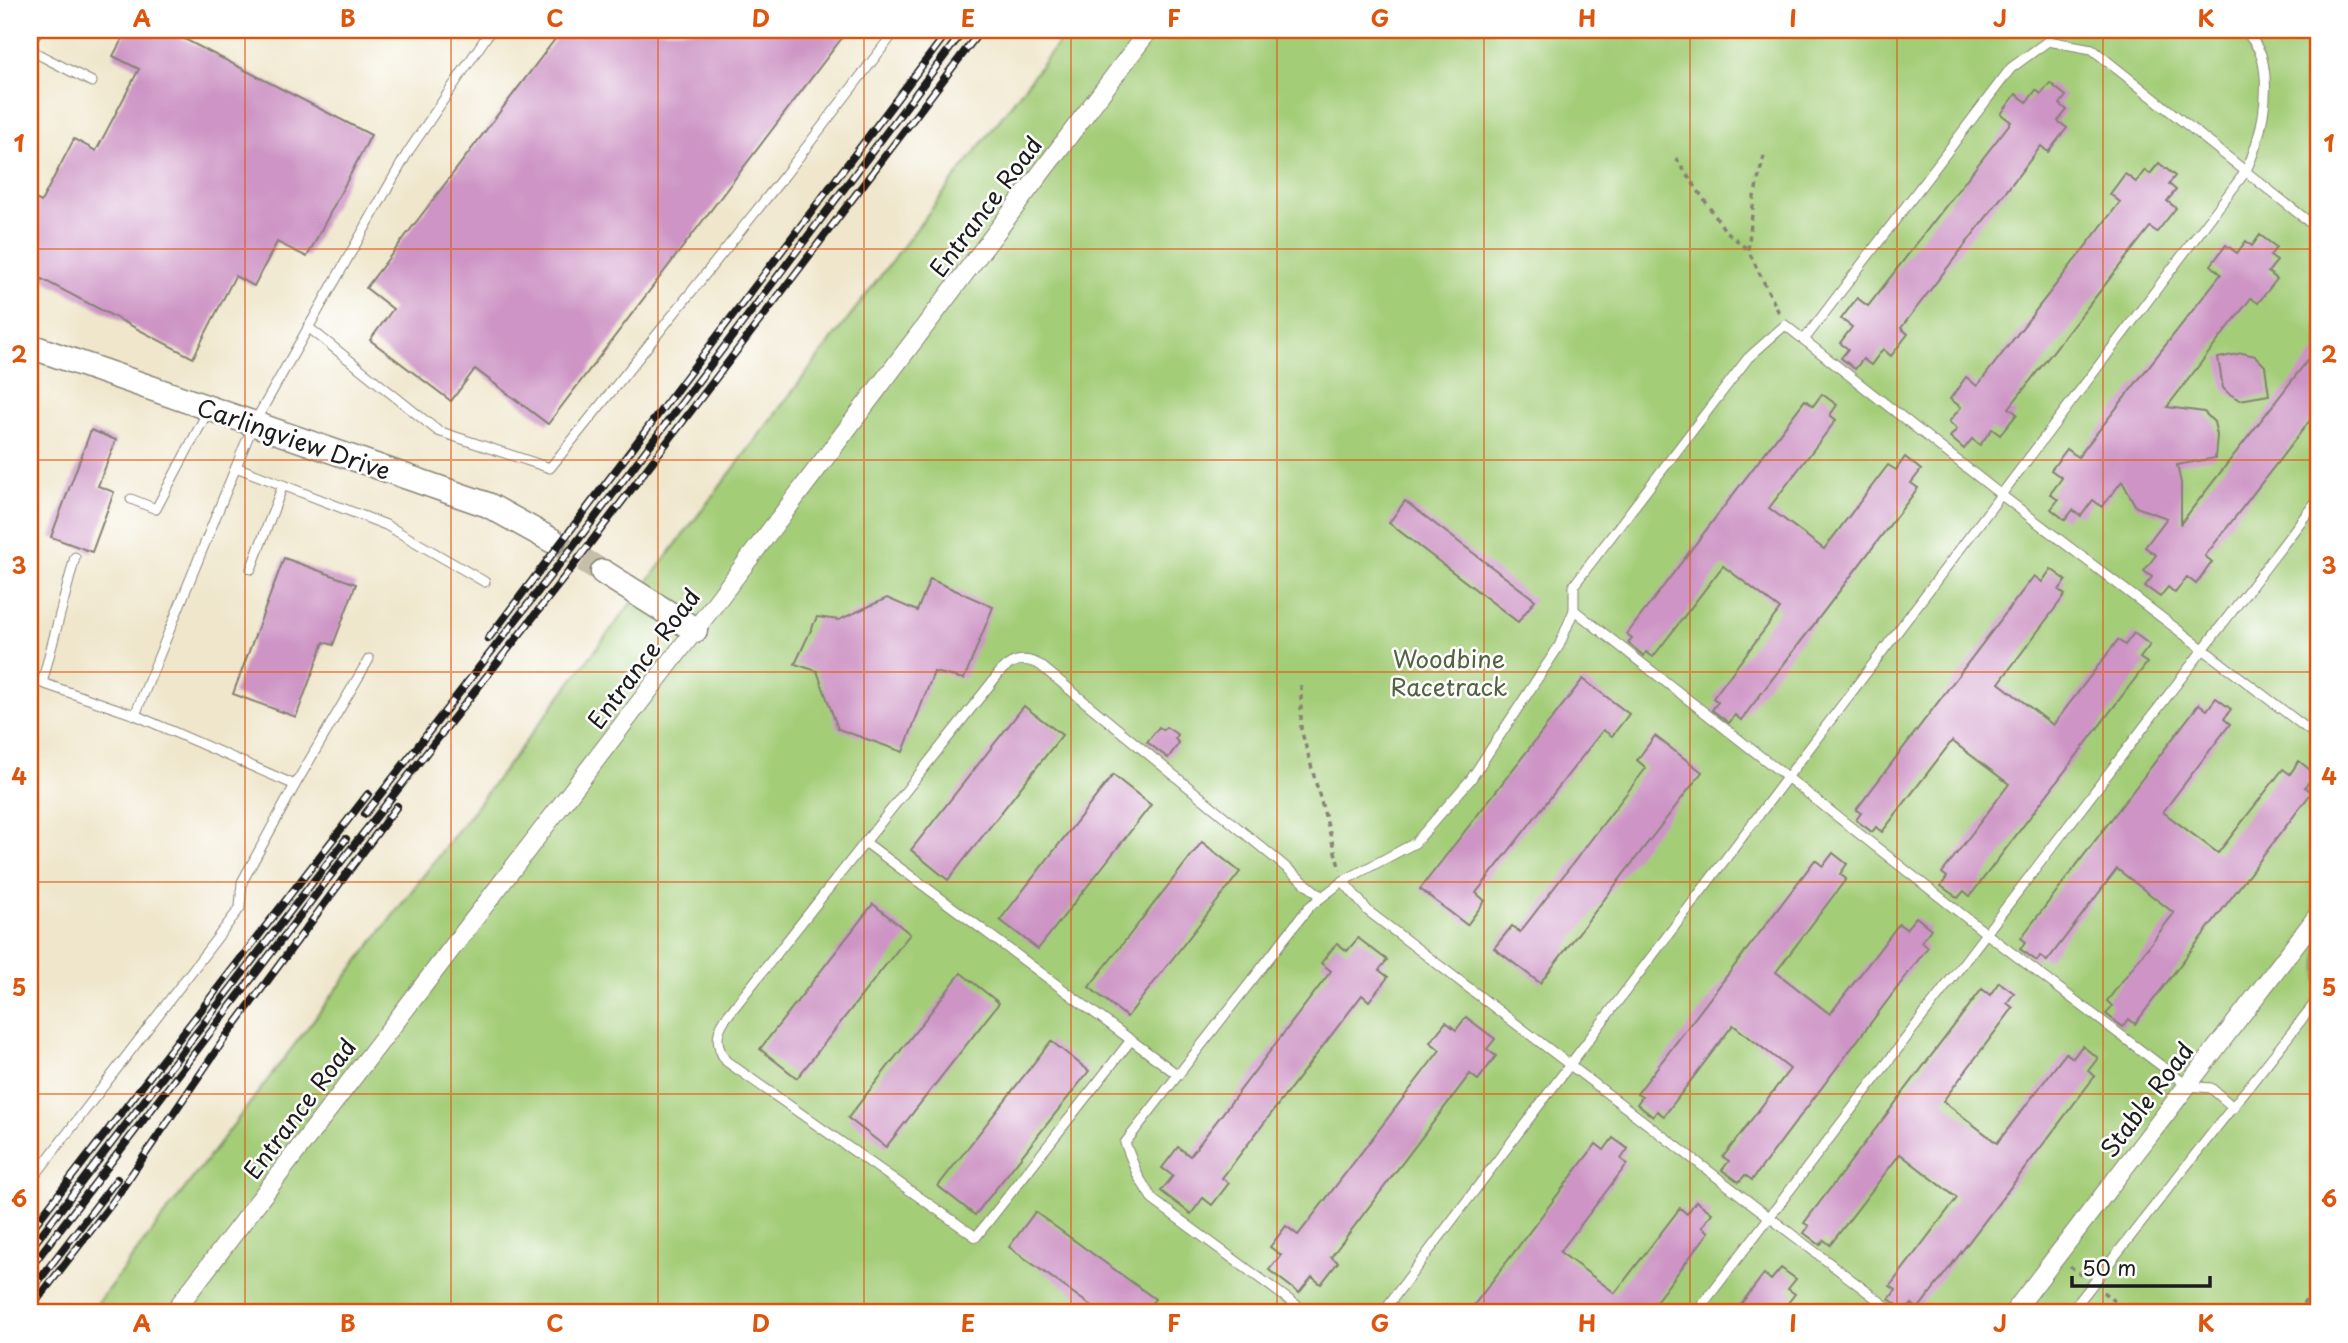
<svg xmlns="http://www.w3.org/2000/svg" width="2348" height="1343" font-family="'Playpen Sans',sans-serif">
<rect width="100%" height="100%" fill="#fff"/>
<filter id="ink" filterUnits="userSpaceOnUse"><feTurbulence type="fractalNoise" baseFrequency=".0143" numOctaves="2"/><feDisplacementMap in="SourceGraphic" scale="14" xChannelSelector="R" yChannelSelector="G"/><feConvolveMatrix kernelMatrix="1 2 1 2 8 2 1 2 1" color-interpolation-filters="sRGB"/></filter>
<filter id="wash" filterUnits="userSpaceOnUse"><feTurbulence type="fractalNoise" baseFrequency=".00686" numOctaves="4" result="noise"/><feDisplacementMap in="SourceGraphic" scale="28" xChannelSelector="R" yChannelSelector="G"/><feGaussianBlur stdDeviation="1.57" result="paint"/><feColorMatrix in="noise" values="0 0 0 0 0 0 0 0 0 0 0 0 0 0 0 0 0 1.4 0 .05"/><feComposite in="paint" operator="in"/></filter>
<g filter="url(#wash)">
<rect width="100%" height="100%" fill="#efe6cb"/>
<path fill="#a4cd78" stroke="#60744a" stroke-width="2" d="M1068,30H2318V1313H90Z"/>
<g id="blocks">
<g fill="#cd94c5">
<path d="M127,30H167L371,135L307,257L277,242L254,286L235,276L193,358L30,273V196L41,202L74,139L96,151L139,69L113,56Z"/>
<path d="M562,30H848L548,424L475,369L451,401L370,340L393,309L366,288Z"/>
<path d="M2050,83L2066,96L2060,104L2067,110L2058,121L2067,128L2048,152L2041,146L1901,328L1908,334L1891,356L1883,349L1871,365L1863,359L1855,369L1841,358L1848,349L1840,343L1852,327L1841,319L1857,298L1868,306L2011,122L2001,114L2016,94L2027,102L2036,90L2041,94Z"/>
<path d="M2159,163L2175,176L2169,184L2176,190L2167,201L2176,208L2157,232L2150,227L2009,408L2017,414L2000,435L1992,429L1980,445L1972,439L1964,449L1950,437L1957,429L1949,422L1961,407L1950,399L1966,377L1977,386L2120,202L2110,194L2125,174L2136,182L2145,170L2150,174Z"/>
<path d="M2260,235L2276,247L2270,256L2277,261L2268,272L2277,279L2258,303L2251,298L2167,407L2204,412L2214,422L2217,435L2215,458L2177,465L2181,483V523L2318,347V410L2205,556L2212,562L2196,584L2187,577L2175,593L2168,587L2160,597L2145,586L2152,577L2144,571L2156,555L2145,547L2167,518L2136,507L2122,481L2102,507L2093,500L2081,516L2073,510L2065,520L2051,509L2058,500L2050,494L2062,478L2051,470L2067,449L2078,457L2221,274L2211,265L2226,245L2237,253L2246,241L2252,246Z"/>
<path d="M2242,353L2255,356L2265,366L2269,395L2240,400L2228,393L2223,388L2218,358Z"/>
<path d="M1822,394L1837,405L1830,415L1836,420L1769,508L1824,549L1888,465L1896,470L1905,457L1921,470L1911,483L1918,488L1741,720L1735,715L1729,723L1712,710L1718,702L1713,698L1780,609L1723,566L1653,657L1646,652L1644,656L1628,643L1632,638L1627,634L1805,400L1813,406Z"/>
<path d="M91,430L116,440L98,486L114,492L92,552L51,537Z"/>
<path d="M1405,501L1535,600L1518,622L1389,523Z"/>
<path d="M284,558L356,584L333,645L324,642L296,717L233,694Z"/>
<path d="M2051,569L2066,580L2059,590L2065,595L1999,683L2053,725L2118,640L2125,645L2134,633L2150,645L2140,658L2147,663L1970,896L1964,891L1958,898L1941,886L1947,877L1942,873L2009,784L1952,741L1882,832L1876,827L1872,832L1856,820L1861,813L1856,810L2034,576L2042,582Z"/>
<path d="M930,579L993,607L964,679L934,672L903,752L838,729L817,671L795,664L817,617L839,620L887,598L917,611Z"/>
<path d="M1583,679L1629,714L1612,736L1603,730L1476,893L1485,901L1467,925L1420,889Z"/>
<path d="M2216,698L2231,709L2224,719L2230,724L2163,812L2218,853L2283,769L2290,774L2299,761L2315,774L2305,787L2312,792L2135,1024L2129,1019L2123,1027L2106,1014L2112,1006L2107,1001L2174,913L2117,869L2047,961L2040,956L2037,961L2020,949L2026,942L2021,938L2199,704L2207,710Z"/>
<path d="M1024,706L1062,735L948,880L911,850Z"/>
<path d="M1159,727L1163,730L1166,727L1178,735L1175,739L1179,743L1168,758L1147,742Z"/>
<path d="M1655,736L1702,772L1540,983L1494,948L1512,926L1520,932L1646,768L1637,760Z"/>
<path d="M1113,775L1151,805L1038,949L1000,920Z"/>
<path d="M1202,842L1240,872L1127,1017L1089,987Z"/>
<path d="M1833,853L1847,864L1840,874L1846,879L1776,972L1830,1014L1899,924L1906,929L1916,917L1931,929L1921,942L1928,947L1752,1180L1745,1175L1739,1182L1722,1170L1729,1161L1723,1157L1790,1069L1733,1025L1664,1116L1657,1111L1653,1117L1637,1104L1642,1097L1637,1094L1815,860L1823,866Z"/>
<path d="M873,904L910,934L797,1078L760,1049Z"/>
<path d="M1358,938L1387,960L1379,970L1388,977L1369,1001L1362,995L1222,1178L1229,1183L1212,1205L1203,1198L1191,1214L1161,1191L1173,1176L1162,1168L1178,1147L1190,1156L1331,971L1321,963L1337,943L1347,951Z"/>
<path d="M961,973L999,1003L886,1147L848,1118Z"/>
<path d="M1999,982L2014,993L2007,1003L2013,1008L1943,1101L1997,1143L2066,1053L2073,1058L2082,1046L2098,1058L2088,1071L2095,1076L1918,1309L1912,1304L1906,1311L1889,1299L1896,1290L1890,1286L1957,1198L1900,1154L1830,1245L1824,1240L1820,1245L1804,1233L1809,1226L1804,1223L1982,989L1990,995Z"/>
<path d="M1466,1017L1495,1039L1487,1049L1496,1056L1478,1080L1470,1074L1331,1257L1338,1262L1321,1284L1312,1277L1299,1293L1269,1270L1281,1255L1270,1247L1286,1226L1298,1235L1440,1050L1430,1042L1446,1022L1456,1030Z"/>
<path d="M1051,1041L1089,1071L975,1215L938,1186Z"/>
<path d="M1613,1138L1628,1149L1621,1159L1627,1164L1560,1252L1615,1293L1680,1208L1687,1214L1696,1201L1712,1213L1702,1227L1709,1232L1647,1313H1468L1596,1144L1604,1150Z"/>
<path d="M1035,1212L1155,1299L1144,1313H1101L1009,1247Z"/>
<path d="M1781,1268L1796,1279L1788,1289L1795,1294L1780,1313H1734L1764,1274L1771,1280Z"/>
</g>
</g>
</g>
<g filter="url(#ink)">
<use href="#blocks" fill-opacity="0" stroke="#868174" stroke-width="2"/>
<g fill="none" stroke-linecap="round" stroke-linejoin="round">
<path stroke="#c5bea8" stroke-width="24" stroke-dasharray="24 12" stroke-linecap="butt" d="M553,541L603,572"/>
<g stroke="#868174" stroke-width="11">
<g id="lane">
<path d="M30,50L92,82"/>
<path d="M308,327L438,431L550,468L785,175L896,30"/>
<path d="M1804,340L2011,68L2048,41L2092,49L2318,229"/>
<path d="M236,467L386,525L485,582"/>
<path d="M131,499L156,509L208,411"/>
<path d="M75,557L42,683L135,715L253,425L408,152L491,30"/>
<path d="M251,569L283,485"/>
<path d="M1574,610L1987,934L2188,1086L2211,1088L2234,1108"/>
<path d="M135,715L295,785L369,659"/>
<path d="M865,842L1178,1075"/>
<path d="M1343,881L1368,911L1895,1313"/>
<path d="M1131,1040L976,1237L726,1061C716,1047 715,1034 725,1019L1000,672C1012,659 1025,657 1040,665L1322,897"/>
<path d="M30,1182L240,908L242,882L295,785"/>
<path d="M1307,1313L1153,1200L1138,1176L1125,1143L1309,907L1343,881L1415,843L1471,779L1559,646L1574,610V585L1748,358L1785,325L2000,494L2318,737"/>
<path d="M1382,1313L2246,171C2261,138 2271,94 2262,58C2260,48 2251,38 2245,30"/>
<path d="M1696,1313L2318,499"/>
<path d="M2070,1313L2318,999"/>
</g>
</g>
<g stroke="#868174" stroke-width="20">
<g id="street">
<path d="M30,35L33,30"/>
<path d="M173,1313L695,630L1149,30"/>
<path d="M2013,1313L2318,915"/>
</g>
</g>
<g stroke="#868174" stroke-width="27">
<g id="secondary">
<path d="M30,346L488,505L553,541"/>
<path d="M603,572L695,630"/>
</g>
</g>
<g stroke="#868174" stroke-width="3.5" stroke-dasharray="5 5" stroke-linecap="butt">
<path d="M1764,156L1754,197L1748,250L1779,313"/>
<path d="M1676,158L1724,229L1748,250"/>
<path d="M1301,685V729L1340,870"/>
<path d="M2070,1266L2083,1277"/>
<path d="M2103,1292L2125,1310"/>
<path d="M2299,1313L2306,1298L2318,1287"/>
</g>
<use href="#lane" stroke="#fff" stroke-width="9"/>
<use href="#street" stroke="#fff" stroke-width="18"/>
<use href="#secondary" stroke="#fff" stroke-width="24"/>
<g stroke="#1c1c1c" stroke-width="8">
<g id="rail">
<path d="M488,639L949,30"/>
<path d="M365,814L578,540L964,30"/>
<path d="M30,1231L368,794"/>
<path d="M30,1249L346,839"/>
<path d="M30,1268L347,854L563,579L981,30"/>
<path d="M30,1292L117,1179"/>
<path d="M30,1309L112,1203L225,1038L397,806"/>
</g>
</g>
<use href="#rail" stroke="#fff" stroke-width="5" stroke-dasharray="16" stroke-linecap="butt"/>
</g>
</g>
<path fill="none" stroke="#de560d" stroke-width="2" stroke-opacity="0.55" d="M245,30V1313M451,30V1313M658,30V1313M864,30V1313M1071,30V1313M1277,30V1313M1484,30V1313M1690,30V1313M1897,30V1313M2103,30V1313M30,249H2318M30,460H2318M30,672H2318M30,882H2318M30,1094H2318"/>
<g text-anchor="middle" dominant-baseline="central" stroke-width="5" stroke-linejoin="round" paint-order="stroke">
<g font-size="24" fill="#1c1c1c" stroke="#fff">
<text transform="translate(985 206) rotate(-53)">Entrance Road</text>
<text transform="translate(294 438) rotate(19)">Carlingview Drive</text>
<text transform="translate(643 658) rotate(-53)">Entrance Road</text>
<text transform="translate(2146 1099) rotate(-53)">Stable Road</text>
<text transform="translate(299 1108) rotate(-53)">Entrance Road</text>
</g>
<g font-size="24" fill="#526341" stroke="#fff">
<text x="1449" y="658">Woodbine<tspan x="1449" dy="28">Racetrack</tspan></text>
</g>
</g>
<rect width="2348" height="1343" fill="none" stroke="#fff" stroke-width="77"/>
<path d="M2072 1276v10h138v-10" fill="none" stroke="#1c1c1c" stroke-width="3.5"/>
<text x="2082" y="1276" font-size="21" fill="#1c1c1c" stroke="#ffffff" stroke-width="5" paint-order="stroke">50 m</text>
<rect x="38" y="38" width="2272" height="1266" fill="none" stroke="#de560d" stroke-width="2.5"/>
<g font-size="23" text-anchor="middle" font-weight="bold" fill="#de560d">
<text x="142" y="27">A</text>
<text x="348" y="27">B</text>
<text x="555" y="27">C</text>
<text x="761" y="27">D</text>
<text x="968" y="27">E</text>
<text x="1174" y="27">F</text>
<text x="1380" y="27">G</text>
<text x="1587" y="27">H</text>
<text x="1793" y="27">I</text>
<text x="2000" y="27">J</text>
<text x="2206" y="27">K</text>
<text x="19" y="152">1</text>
<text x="2329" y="152">1</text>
<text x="19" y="363">2</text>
<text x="2329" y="363">2</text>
<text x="19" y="574">3</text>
<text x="2329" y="574">3</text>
<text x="19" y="785">4</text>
<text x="2329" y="785">4</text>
<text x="19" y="996">5</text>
<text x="2329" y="996">5</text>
<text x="19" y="1207">6</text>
<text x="2329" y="1207">6</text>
<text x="142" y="1332">A</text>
<text x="348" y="1332">B</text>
<text x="555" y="1332">C</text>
<text x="761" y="1332">D</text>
<text x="968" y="1332">E</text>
<text x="1174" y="1332">F</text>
<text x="1380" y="1332">G</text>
<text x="1587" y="1332">H</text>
<text x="1793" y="1332">I</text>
<text x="2000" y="1332">J</text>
<text x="2206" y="1332">K</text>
</g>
</svg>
